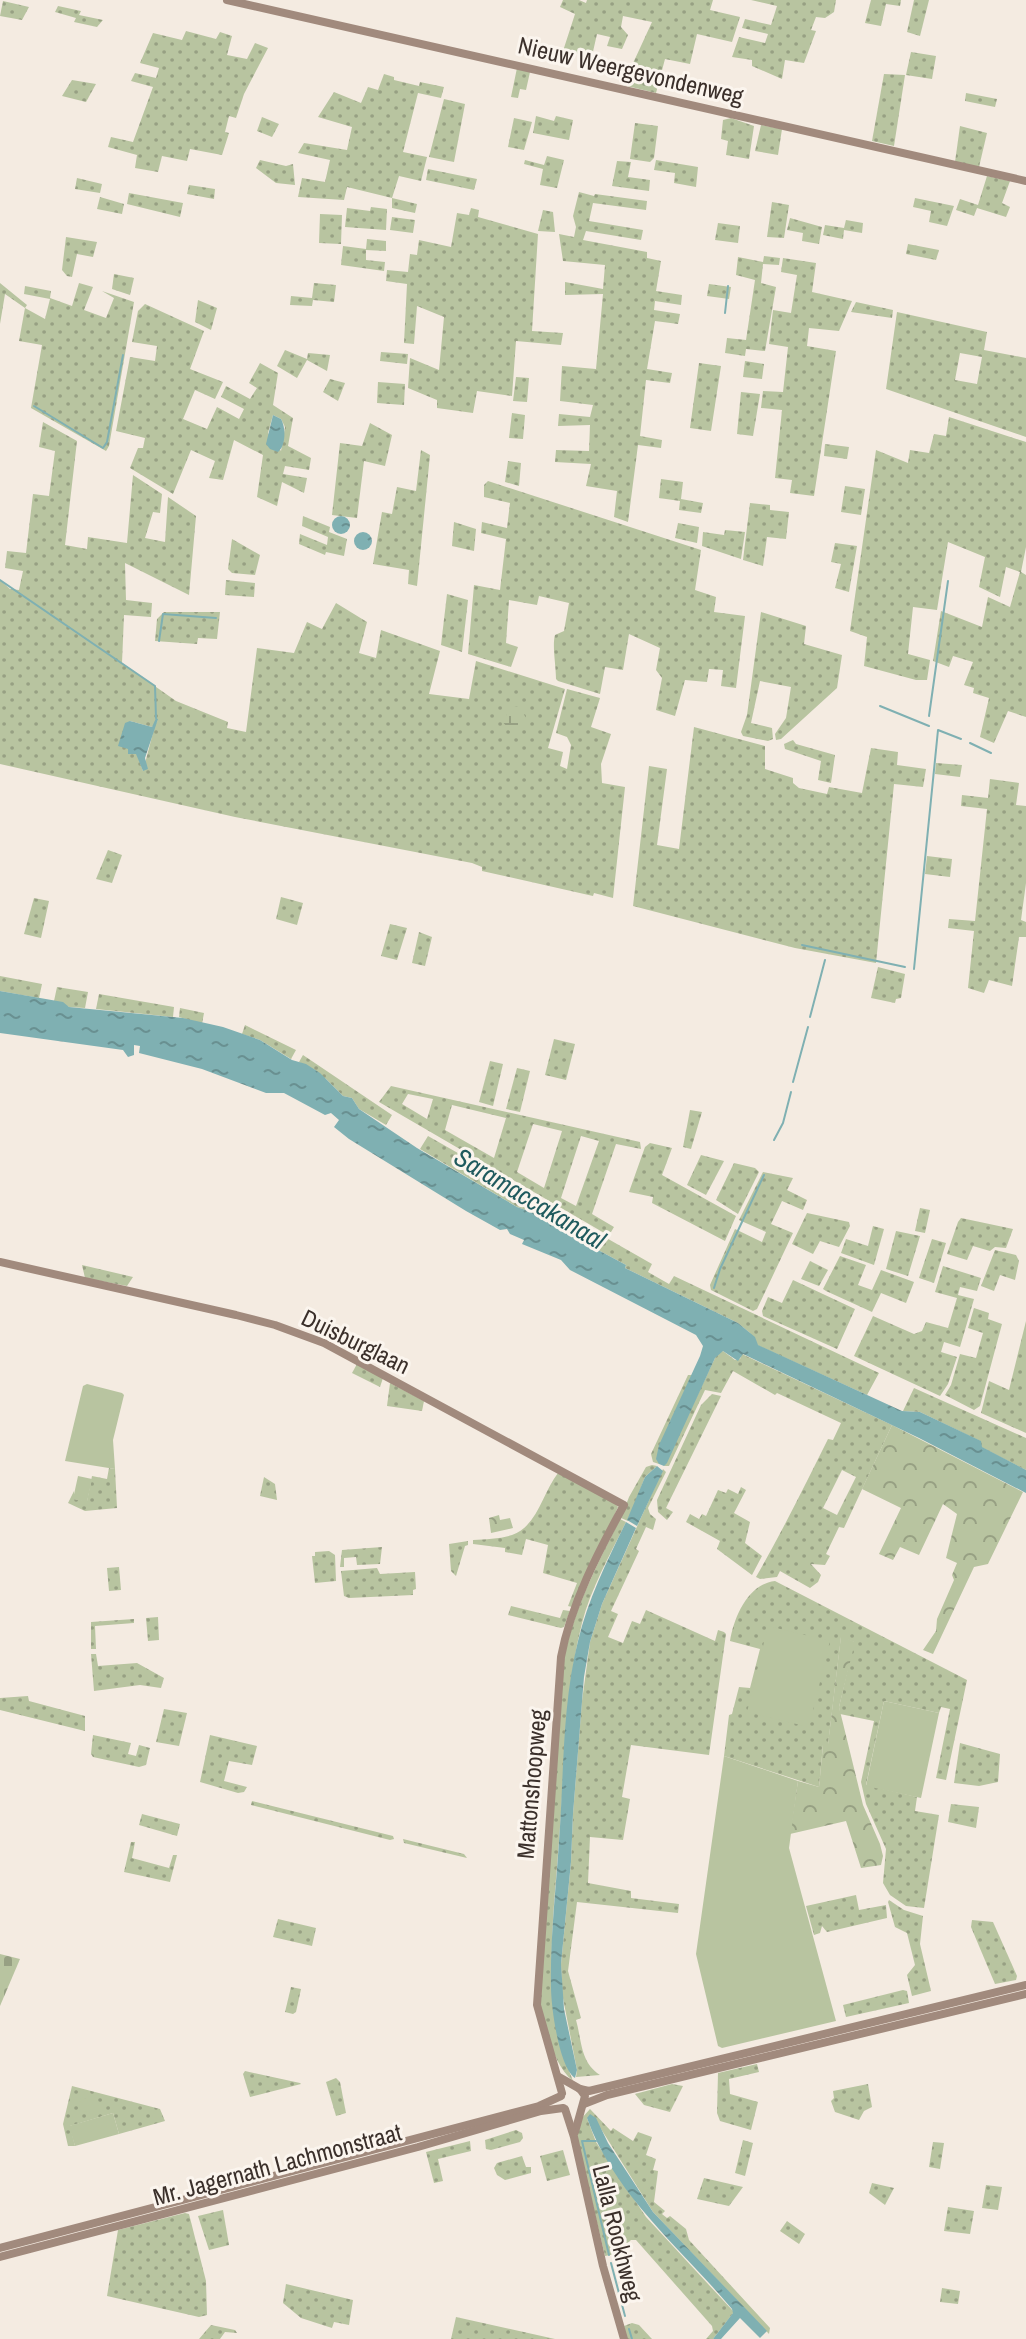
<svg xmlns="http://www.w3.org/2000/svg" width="1026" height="2339" font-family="'Archivo Narrow',sans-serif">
<defs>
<pattern id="green-dots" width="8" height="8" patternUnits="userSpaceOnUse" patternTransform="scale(2)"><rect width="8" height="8" fill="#b8c4a0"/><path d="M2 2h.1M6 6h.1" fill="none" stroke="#97a083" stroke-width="1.8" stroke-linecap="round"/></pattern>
<pattern id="forest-crowns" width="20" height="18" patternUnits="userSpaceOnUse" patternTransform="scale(2)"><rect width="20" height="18" fill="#b8c4a0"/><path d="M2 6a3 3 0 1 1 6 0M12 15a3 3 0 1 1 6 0" fill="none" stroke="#97a083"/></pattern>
<pattern id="wetland-marsh" width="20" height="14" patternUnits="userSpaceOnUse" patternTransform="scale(2)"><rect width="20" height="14" fill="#b8c4a0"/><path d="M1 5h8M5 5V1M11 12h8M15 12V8" fill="none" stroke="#97a083"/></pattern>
<pattern id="cemetery-stones" width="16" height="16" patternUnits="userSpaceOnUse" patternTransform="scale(2)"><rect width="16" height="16" fill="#b8c4a0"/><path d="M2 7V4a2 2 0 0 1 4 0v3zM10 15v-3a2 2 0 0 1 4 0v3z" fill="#97a083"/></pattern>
<pattern id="water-ripples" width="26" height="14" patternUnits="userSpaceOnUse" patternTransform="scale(2)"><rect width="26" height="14" fill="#7fb0b2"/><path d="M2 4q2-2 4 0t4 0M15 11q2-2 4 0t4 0" fill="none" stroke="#699091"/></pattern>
</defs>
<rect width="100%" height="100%" fill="#f4ebe1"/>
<g fill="url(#green-dots)" fill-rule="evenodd">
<path d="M563,0H579L586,3L587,0H713L710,10L740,17L732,42L697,34L690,64L665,59L656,93L623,85L652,22L623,16L621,27L628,35L622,49L607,46L610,37L597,34L592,56L563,51L575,14L560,7Z"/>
<path d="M751,0H836L834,12L825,18L816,17L811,30L816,31L804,63L785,60L782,79L752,66V60L732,57L739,37L765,43L768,34L742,28L745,19L771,25L777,6Z"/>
<path d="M871,0H901L900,6L886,4L881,26L865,23Z"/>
<path d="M914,0H929L920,36L907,32Z"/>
<path d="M3,1L29,7L22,20L0,16Z"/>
<path d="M58,6L81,11L79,15L103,20L97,27L74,22L76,18L55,12Z"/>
<path d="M186,31L216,39L220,32L232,36L227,55L247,59L255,43L268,48L244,94L236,118L229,116L225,132L229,133L222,155L190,149L187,161L162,156L158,172L135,168L137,155L108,147L111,137L133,142L153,87L131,81L135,73L156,78L159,68L140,63L153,33L182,40Z"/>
<path d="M911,52L936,56L932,79L906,75Z"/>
<path d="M517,68L530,72L526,90L520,89L518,98L511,97Z"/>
<path d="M384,74L394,77V80L419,86L420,82L444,87L441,98L418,93L403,152L427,157L421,181L399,176L392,198L417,204L415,213L392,208V198L347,187L344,200L298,197L302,178L325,182L330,160L298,153L304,143L347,150L352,127L318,117L334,92L361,103L368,87L378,90Z"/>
<path d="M884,74L905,75L894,146L872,141Z"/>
<path d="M72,80L96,84L86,102L62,96Z"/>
<path d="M966,93L997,99L995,107L965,101Z"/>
<path d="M444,99L465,104L454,162L429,157Z"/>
<path d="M536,116L554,121L556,116L573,120L569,140L533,133Z"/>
<path d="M262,117L279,124L272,137L257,131Z"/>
<path d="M514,118L532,122L524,150L508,147Z"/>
<path d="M731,118L754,126L749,159L726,155L728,141L721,139L723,120Z"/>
<path d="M635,123L658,126L654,158L650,162L630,159Z"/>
<path d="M761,125L782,129L778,155L755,151Z"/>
<path d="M960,126L987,133L979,167L955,162Z"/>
<path d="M547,156L564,160L557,188L540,185L543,169L524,164L525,160L544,165Z"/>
<path d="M260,160L286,166L293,164L295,185L276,183L256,168Z"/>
<path d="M656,160L698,167L696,187L674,183L675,173L654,170Z"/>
<path d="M617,161L631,162L628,177L650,180L649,191L612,186Z"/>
<path d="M428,169L477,179L474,190L426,180Z"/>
<path d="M987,176L1010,181L1002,203L1010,207L1006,217L977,208L974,216L956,210L960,199L978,205Z"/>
<path d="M77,178L102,184L100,193L75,189Z"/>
<path d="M189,185L215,189L214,199L187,194Z"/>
<path d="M579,192L594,196L595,194L647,201L646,210L593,203L589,221L643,230L641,240L586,231L583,240L647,252V258L661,261L656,291L682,295L681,305L655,301L654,310L680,314L678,324L655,321L647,369L672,373L670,383L646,380L640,436L662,440L661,448L638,445L628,522L614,517L617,491L586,486L591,464L555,462L556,450L589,451L590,425L558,426L559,414L590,417L593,405L560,401L562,366L596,369L603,294L565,295V282L603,289L605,265L563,261L559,234L574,237L576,227L573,216Z"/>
<path d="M129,193L183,203L180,217L127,204Z"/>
<path d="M100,197L124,204L122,214L97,209Z"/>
<path d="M915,198L954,206L947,226L929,222L931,211L913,207Z"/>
<path d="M772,202L789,205L784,238L767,237Z"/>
<path d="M371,207L387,209L386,230L345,227L347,208L370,211Z"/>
<path d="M471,208L479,210L478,217L538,234L532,331L563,333L561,345L516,341L512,396L477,391L473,413L437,408V400L408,388L410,358L439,370L444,317L417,306L414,344L404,343L407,284L386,281L387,270L408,272L410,254L417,255L419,240L451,247L457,213L469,215Z"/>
<path d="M543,210L553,212L555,232L538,231Z"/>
<path d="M320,214L342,215L341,244L319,243Z"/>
<path d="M392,217L415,220L413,233L390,230Z"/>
<path d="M790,218L822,227L819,244L802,241L803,233L787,230Z"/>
<path d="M846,220L863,223L862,233L844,230L843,239L823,235L825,225L844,228Z"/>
<path d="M718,223L740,226L738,243L715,240Z"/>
<path d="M66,237L97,242L93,257L77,254L72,277L67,276L62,270Z"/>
<path d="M367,239L386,241V251L366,250V260L385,262L384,271L341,265L343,246L366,249Z"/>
<path d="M908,244L939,250L936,260L906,254Z"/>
<path d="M764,256L780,258L779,265L763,264L761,283L776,287L765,351L746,349L745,356L725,353L727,338L746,340L755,280L736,275L738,257L763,262Z"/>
<path d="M783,258L816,263L812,292L852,301L839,331L809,328L807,346L836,351L814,496L790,493L792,480L775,478L782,410L761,408L763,391L783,392L788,347L769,344L773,310L791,313L797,275L781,272Z"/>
<path d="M114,274L134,278L130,295L112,289Z"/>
<path d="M0,283L27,305L25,308L45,319L50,299L24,294L25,286L51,291L50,298L72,306L79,283L93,287L84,310L106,318L114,298L102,291L134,302L109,446L106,451L31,408L42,345L19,341L25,308L5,294L0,324Z"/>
<path d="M314,283L336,285L334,302L313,300L312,306L290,305L291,296L312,298Z"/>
<path d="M709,284L731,287L729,299L707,296Z"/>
<path d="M198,300L217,308L211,330L195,322Z"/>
<path d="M856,302L893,310L892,318L851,312Z"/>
<path d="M145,304L204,331L190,369L223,382L215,399L195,390L183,419L207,429L217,407L239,419L244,409L221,397L226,386L250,399L257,388L249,383L260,363L278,373L273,405L293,418L288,446L311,458L309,470L285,466L283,474L307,478L304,493L282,482L277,506L257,497L263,455L234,440L223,480L209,478L215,461L191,450L173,494L130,468L138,448H143L145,438L116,431L130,357L155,361L157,346L132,342L138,311ZM273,415L281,419L285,427L281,451L268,433Z"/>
<path d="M897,312L987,332L984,350L1026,358V437L886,389ZM960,353L982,357L977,384L955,380Z"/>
<path d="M285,350L307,359L308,353L330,355L327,371L307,360L297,378L277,366Z"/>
<path d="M381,352L408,354L407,364L380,361Z"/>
<path d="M745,361L764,364L762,379L743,377Z"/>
<path d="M699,363L721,366L711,431L690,428Z"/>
<path d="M516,377L529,378L527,402L513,401Z"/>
<path d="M330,379L345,383L338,401L323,392Z"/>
<path d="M378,382L405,384L404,405L377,403Z"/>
<path d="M741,392L760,394L753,436L737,434Z"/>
<path d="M512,413L525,415L523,439L509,438Z"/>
<path d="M949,417L1026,442V547L1021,572L1026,575V717L1008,711L994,743L980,737L989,698L973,693L974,688L964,685L973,662L953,656L949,667L933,661L941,611L982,627L988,597L1010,607L1020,572L1006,567L1000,597L979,587L985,557L948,542L937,610L913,607L908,654L930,660L927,680H916L864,666L867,637L850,631L876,450L908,463L910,450L929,453L934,434L946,436Z"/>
<path d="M43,422L77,441L65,545L87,549L88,537L127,543L133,475L162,494L160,513L153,512L145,538L165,542L168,497L196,516L189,595L125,563L126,600L152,603L151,617L124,615L122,663L176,701L228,722L227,728L246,732L257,648L294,653L307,622L322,629L336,603L367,622L359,653L376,658L381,630L440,651L429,694L469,699L476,661L565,689L548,748L563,752L560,766L567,769L571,745L567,737L556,733L567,689L600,698L591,727L611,734L601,764L602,783L625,787L613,898L594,893L593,896L482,871V867L472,863L235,817L0,764V580L10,589L19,590L23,571L5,568L7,551L26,553L33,494L49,496L55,451L39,447ZM158,720L155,725L143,771L137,754L128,749L130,721L152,727Z"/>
<path d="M370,423L392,435L385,466L364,461L357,518L332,515L340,443L362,446Z"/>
<path d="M825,444L849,447L847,459L824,456Z"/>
<path d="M421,450L430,455L417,586L408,584L409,570L373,564L382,512L392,514L397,487L416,491Z"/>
<path d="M508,461L521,463L519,486L505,482Z"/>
<path d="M661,479L683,482L681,499L703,503L701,513L679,510L680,501L659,498Z"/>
<path d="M488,481L701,550L695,590L716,597L714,612L745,616L736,688L721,686L723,670L709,669L707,682L685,680L675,716L656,710L662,678L656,670L660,648L629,634L623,670L605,667L600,694L558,681L556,679C556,665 552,646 555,635L564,631L569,603L539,596L537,605L509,600L506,643L518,647L511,667L468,654L474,585L500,590L506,539L481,533L482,522L507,528L510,503L484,497V485Z"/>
<path d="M845,486L865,489L861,515L841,512Z"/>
<path d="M750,503L770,505V510L789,512L786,539L767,537L763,566L743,560Z"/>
<path d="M303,516L330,527L329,532L347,539L344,556L326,552L325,555L299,544L300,534L327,545L328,537L302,526Z"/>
<path d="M454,522L476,529L474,551L452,546Z"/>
<path d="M678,523L699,527L697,543L675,538Z"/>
<path d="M725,530L745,532L741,559L702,546L703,532L724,535Z"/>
<path d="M232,539L260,555L255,575L232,573L228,569Z"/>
<path d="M835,543L857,546L849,592L835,588L841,564L831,562Z"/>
<path d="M226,580L255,583L254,597L225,595Z"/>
<path d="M447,594L468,600L462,652L441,645Z"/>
<path d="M164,612H220L217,639L198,638L197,644L155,641L157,619Z"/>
<path d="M761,612L806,626L804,644L842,655L837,688L781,739L776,740L775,734L786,718L791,687L760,681L751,723L772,728L773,739L768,741L743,736L741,732L747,715Z"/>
<path d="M694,727L765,746V769L793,778V783L799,788L827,794L829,787L862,793L871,748L898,752L897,765L926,769L923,787L894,784L876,963L795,948L633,906L649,766L667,769L657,845L679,849Z"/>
<path d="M793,740L796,744L835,755L831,783L818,780L821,761L785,749L784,744Z"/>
<path d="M936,763L962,765L960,777L935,774Z"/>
<path d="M990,779L1019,783L1016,805L1026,806V883L1021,920L1026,922V937H1019L1012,986L989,980L984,993L968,988L974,931L948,928L949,919L975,921L987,809L961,806L962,795L988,798Z"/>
<path d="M108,850L122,855L112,883L96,879Z"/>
<path d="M927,856L952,859L950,877L925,874Z"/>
<path d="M281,897L303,903L297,925L276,919Z"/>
<path d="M34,898L49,901L41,938L24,934Z"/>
<path d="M390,924L407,928L397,960L381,956Z"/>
<path d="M419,932L432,937L425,966L412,963Z"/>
<path d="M878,967L905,974L901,998L896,999L895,1003L871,998Z"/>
<path d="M0,976L42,984L39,998L0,991Z"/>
<path d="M57,987L88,992L85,1008L69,1007L54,1001Z"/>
<path d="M99,994L174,1007L173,1017L96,1009Z"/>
<path d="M180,1008L204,1013L202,1024L179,1017Z"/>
<path d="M245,1025L296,1050L291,1059L260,1040L242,1034Z"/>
<path d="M554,1039L575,1044L566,1080L545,1075Z"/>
<path d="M303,1055L392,1115L386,1125L359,1109L352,1098L343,1096L326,1079L299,1062Z"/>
<path d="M490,1061L503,1064L493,1106L479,1102Z"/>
<path d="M517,1068L530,1071L520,1112L506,1109Z"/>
<path d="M391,1086L640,1142L641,1149L616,1144L592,1214L614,1227L611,1232L606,1234L379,1102ZM408,1094L433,1099L427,1119L402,1104ZM452,1105L506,1118L494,1158L445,1130ZM533,1124L562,1131L544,1188L517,1172ZM581,1136L599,1141L576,1206L561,1198Z"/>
<path d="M690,1110L702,1112L691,1149L683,1147Z"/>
<path d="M428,1136L652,1264L648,1272L669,1284L674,1276L879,1373L867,1395L757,1345L750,1333L738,1323L625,1268L626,1265L587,1244L560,1222L517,1207L420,1149Z"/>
<path d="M650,1143L672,1148L662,1175L736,1216L725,1241L652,1203L653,1197L629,1192L645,1147Z"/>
<path d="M701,1155L724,1161L706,1195L687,1185Z"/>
<path d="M734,1163L755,1168L759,1172L738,1214L716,1200Z"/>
<path d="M763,1172L793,1178L787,1190L807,1200L803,1210L782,1201L771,1224L793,1233L757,1309L753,1311L711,1290L710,1285L735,1229L762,1242L766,1232L739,1220Z"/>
<path d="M920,1208L930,1210L925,1233L915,1231Z"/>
<path d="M807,1213L849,1222L850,1226L839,1247L820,1241L813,1254L792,1244Z"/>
<path d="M961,1218L1013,1229L1006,1248L995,1247L990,1251L973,1246L967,1260L947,1254L958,1222Z"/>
<path d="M873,1226L884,1229L874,1265L841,1253L846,1239L868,1246Z"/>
<path d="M896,1231L920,1236L908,1276L886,1269Z"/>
<path d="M932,1239L946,1243L934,1283L919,1278Z"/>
<path d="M995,1250L1016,1255L1019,1261L1015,1280L1000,1275L994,1291L981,1286Z"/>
<path d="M840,1256L866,1265L858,1285L872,1290L881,1270L914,1282L906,1303L881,1293L872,1312L826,1291L823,1289Z"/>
<path d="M810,1261L828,1270L819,1286L801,1279Z"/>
<path d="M82,1265L133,1277L127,1286L85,1278Z"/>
<path d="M943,1266L981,1278L977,1291L960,1287L958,1295L974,1299L960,1347L944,1342L941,1352L957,1357L948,1384L940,1396L854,1356L873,1316L914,1334L922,1331L926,1322L948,1328L957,1298L935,1292Z"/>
<path d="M793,1280L855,1309L837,1349L763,1316L762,1311L768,1297L782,1303Z"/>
<path d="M974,1308L989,1313L988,1319L1002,1324L980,1406L974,1410L945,1395L951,1385L960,1354L976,1358L983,1333L968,1328Z"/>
<path d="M1026,1321V1433L981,1413L989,1381L1009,1390Z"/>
<path d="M723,1351L735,1360L740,1359L742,1354L892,1425L844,1528L839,1527L826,1554L830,1556L825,1565L811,1564L821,1575L818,1582L810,1588L780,1571L777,1577L760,1579L756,1577C782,1532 805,1485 828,1439L833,1440L841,1423L777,1393L775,1395L733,1371L721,1393L705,1390L669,1466H664L715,1358L718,1353ZM842,1470L856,1477L837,1515L823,1508Z"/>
<path d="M357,1364L383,1378L380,1387L352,1373Z"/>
<path d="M688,1375H692L660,1445L659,1464L653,1462L651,1454Z"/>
<path d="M390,1383L424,1401L422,1411L387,1406Z"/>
<path d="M914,1388L1026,1438V1470L981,1447L980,1441L920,1412L903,1411Z"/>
<path d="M712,1394L721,1396L666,1508L673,1512L667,1520L658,1512L657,1500L701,1405Z"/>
<path d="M652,1465L657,1466L645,1477L628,1521L621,1518L629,1497L646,1467Z"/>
<path d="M109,1468L115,1469L117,1508L85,1511L68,1503L74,1491V1499L87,1501L92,1476L107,1479Z"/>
<path d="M663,1469L666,1472L648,1508L650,1514L656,1519L653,1530L646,1527L636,1549L639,1551L611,1611L618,1614L608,1637L623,1643L632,1621L640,1624L646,1610L715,1641L718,1630L724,1632L726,1634L709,1755L631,1745L622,1797L630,1799L623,1840L590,1837L588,1883L631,1891V1898L679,1904L678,1913L577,1902L568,1971L581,2018L576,2020C582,2041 580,2062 600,2075L576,2077L577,2070L562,1993L561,1964L571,1862L573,1814L582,1701L590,1642L602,1604Z"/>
<path d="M558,1473L615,1503L618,1507L572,1607L568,1606L577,1583L543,1573L548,1545L526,1539L522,1555L505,1552V1548L473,1544V1540C486,1539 500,1539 512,1535C537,1527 543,1492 558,1473Z"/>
<path d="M264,1477L275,1484L277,1500L260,1496Z"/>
<path d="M741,1487L746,1490L734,1513L750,1522L745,1543L762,1556L752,1575L717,1549L720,1541L686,1522L690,1514L699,1519L702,1514L706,1516L718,1490L726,1493L728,1489L738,1494Z"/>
<path d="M620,1519L626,1522C610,1555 591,1588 582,1623C564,1694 565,1768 559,1841C553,1924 541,2002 573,2081C553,2065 545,2027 539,2001L563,1665C572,1612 596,1567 620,1519Z"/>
<path d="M468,1541V1545L465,1546L456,1576L451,1571L449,1544Z"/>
<path d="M382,1547L380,1564L357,1565L356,1557L344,1558V1567H340L342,1550Z"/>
<path d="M329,1551L335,1555L336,1581L315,1583L312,1556H315V1552Z"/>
<path d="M119,1567L121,1590L109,1591L107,1568Z"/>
<path d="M377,1568L380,1574L415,1572L416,1589L413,1590V1595L349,1598L344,1596L341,1571Z"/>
<path d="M775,1581L967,1680L946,1780L936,1778L950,1709L941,1707L939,1713L884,1701L866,1785L917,1797L915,1811L939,1815L924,1908L906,1906L890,1895L883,1883L886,1849L866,1804L861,1782L874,1721L840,1714L839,1707L854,1642L841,1637L828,1745H823L819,1787L724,1756L729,1715L732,1714L739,1687L750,1688L760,1649L730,1641C734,1617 748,1584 775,1581Z"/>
<path d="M511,1606L560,1618L563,1610L570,1611L564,1627L561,1628L508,1615Z"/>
<path d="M158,1617L159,1640L148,1641L146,1618Z"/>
<path d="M134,1619V1623L95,1626L96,1649H91V1622Z"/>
<path d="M91,1654H96L98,1666L137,1663L164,1678L161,1688L140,1685L94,1691Z"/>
<path d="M28,1696L29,1701L85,1716V1731L0,1710V1698Z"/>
<path d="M164,1709L187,1713L179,1746L156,1742Z"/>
<path d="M93,1735L131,1743L128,1754L136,1756L139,1745L150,1748L146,1765L139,1767L93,1757L91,1754Z"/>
<path d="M210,1735L257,1746L252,1765L229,1761L224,1781L247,1787L244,1792L238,1793L200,1782Z"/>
<path d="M960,1743L1000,1754L998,1782L979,1786L954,1783Z"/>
<path d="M252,1801L393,1836L394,1839L390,1840L251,1805Z"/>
<path d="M951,1804L979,1807L976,1828L948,1822Z"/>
<path d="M142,1814L180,1824L177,1836L139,1825Z"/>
<path d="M403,1839L464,1854L467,1858L404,1843Z"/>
<path d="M131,1842H135L132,1858L169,1868L173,1855H177L170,1882L124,1872Z"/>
<path d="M856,1895L859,1910L886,1905L887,1918L827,1932L822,1926L820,1933L814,1935L806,1906Z"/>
<path d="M889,1900L904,1910L923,1916L920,1944L931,1991L912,1996L907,1975L915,1965L907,1933L895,1927L888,1902Z"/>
<path d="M278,1919L316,1928L312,1946L273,1937Z"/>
<path d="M972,1920L993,1922L1017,1976L1016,1980L995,1984L971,1927Z"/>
<path d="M291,1987L301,1989L296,2012L293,2014L285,2012Z"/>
<path d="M903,1990L907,1991L909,2003L846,2017L843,2005Z"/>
<path d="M757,2064L759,2072L729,2079L730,2094L758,2102L751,2130L720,2121L717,2113L718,2073Z"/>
<path d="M245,2071L300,2083L301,2084L250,2097L243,2074Z"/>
<path d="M336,2078L340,2082L346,2113L336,2116L326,2082Z"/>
<path d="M672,2084L683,2086L670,2112L644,2105L635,2094Z"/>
<path d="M868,2084L872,2107L864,2111L859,2120L835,2112L831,2101L834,2098L833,2091Z"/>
<path d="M72,2086L160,2109L165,2121L119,2134L113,2113L70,2126L75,2146H68L63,2124Z"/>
<path d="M590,2109L611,2131L613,2128L633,2141L638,2132L652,2137L646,2155L656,2159L653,2170L658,2171L654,2202L665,2211L662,2214L667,2218L670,2216L686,2229L689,2240L770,2328L769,2334L653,2212L596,2121L587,2118L596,2142L646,2217L734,2312L713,2339H706L713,2331L712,2326L636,2240H631L616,2254L605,2256L576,2135L581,2119Z"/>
<path d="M516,2130L522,2133L523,2138L520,2142L491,2150L486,2149L485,2140Z"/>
<path d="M743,2140L753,2143L745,2176L735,2173Z"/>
<path d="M470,2141L471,2151L438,2159L443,2181L434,2183L426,2152Z"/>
<path d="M933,2142L944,2143L940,2169L929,2167Z"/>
<path d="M563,2150L570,2175L547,2181L540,2156Z"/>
<path d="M522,2156L526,2167H531V2173L505,2180L497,2175L494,2168L497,2163Z"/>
<path d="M704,2178L743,2187L729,2206L697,2199Z"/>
<path d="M872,2183L894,2188L885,2205L869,2193Z"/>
<path d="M986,2185L1002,2187L998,2210L982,2208Z"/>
<path d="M948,2207L974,2211L970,2234L944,2231Z"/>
<path d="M223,2210L229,2245L209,2250L198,2216Z"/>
<path d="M185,2213L189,2214L206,2281L207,2315L199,2317L107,2296L118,2230Z"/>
<path d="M787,2221L805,2234L799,2244L780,2231Z"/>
<path d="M286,2284L353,2300L349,2325L334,2322L332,2328L301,2318L283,2303Z"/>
<path d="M942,2288L960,2291L958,2304L940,2302Z"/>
<path d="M456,2317L555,2339H451Z"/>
<path d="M632,2323L639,2325L652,2339H627L624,2326Z"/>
<path d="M211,2325L235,2330L237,2333L225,2332L220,2339H199Z"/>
</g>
<g fill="url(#forest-crowns)">
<path d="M892,1425L1023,1492L988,1564L974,1567L933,1654L923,1650L936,1631L937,1619L954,1580L952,1575L957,1563L946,1558L957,1514L943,1504L919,1555L900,1547L893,1560L879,1554L901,1508L862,1489Z"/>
<path d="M499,1515L500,1520L510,1518L513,1528L491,1533L489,1518Z"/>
<path d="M841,1636L855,1642L839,1707L863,1805L880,1844L883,1856L881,1865L861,1868L846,1821L790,1834L798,1781L819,1787L823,1745L828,1744Z"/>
</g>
<path fill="url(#wetland-marsh)" d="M513,706L520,707L528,722L511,732L502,721Z"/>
<path fill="url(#cemetery-stones)" d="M0,1954L20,1959L0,2006Z"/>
<g fill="#b8c4a0">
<path d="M87,1384L122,1393L124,1395L113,1440L115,1469L65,1461L83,1386Z"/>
<path d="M78,1476L92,1479L87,1502L73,1499Z"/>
<path d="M768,1626L830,1641L809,1727L747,1712Z"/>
<path d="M884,1701L939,1713L921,1798L866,1786Z"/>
<path d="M724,1756L798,1781L789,1848L836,2021L722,2048L718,2046L696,1954Z"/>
<path d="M81,2097L102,2103L99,2115L78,2110Z"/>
<path d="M113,2113L119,2134L75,2146L69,2126Z"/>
</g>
<g fill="url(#water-ripples)">
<path d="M273,415L281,419C286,428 286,445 278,452L270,449L266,444Z"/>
<circle cx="341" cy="525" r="9"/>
<circle cx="363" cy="541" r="9"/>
<path d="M156,718L158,719L145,758L148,769L143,771L136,754H128V749L118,746L125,723L130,721L152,727Z"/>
<path d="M0,991L63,1002L69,1007L183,1018L223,1027L260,1040L292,1060L306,1064L320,1073L343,1096L352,1098L359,1109L417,1148L517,1207L560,1222L587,1244L626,1265L625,1268L738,1323L755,1337L758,1345L902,1411L920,1412L981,1441L982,1447L1026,1470V1493L919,1438L743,1354L738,1361L723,1351L715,1358L667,1463L664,1466L659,1464L656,1459L659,1445L700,1356L703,1346L696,1335L570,1270L561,1260L522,1244L524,1240L510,1234L507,1229L500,1230L466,1211L349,1139L334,1127L339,1120L331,1113L325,1115L284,1093H266L202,1069L139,1053L140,1046L134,1045V1055L128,1057L123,1050L0,1033Z"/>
<path d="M657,1466L663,1471L637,1526L627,1520L645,1477Z"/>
<path d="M626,1522L636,1528L602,1604L590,1642L584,1677L573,1814L571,1862L561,1964L564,2009L577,2070L575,2078C559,2067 551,2007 551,1987C550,1938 556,1889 559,1841C564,1775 562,1705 578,1641C588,1599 607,1561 626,1522Z"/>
<path d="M590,2114L596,2118L608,2143L653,2212L767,2331L760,2338L740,2318L721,2339H713L733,2313L732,2309C680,2247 615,2196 587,2118Z"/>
</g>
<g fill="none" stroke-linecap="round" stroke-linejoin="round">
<g stroke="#7fb0b2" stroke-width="2">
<path d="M725,313L728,286"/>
<path d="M34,406L103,448L107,442L123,355"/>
<path d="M0,580L155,686L156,718"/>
<path d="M159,641L163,614L216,618"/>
<path d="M880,706L929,726"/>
<path d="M929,716L948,581"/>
<path d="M970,743L991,753"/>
<path d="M802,945L905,967"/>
<path d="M914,969L938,730L961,739"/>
<path d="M810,1017L825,960"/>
<path d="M793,1082L808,1027"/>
<path d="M774,1140L783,1123L791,1092"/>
<path d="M714,1288L720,1269L764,1175"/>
<path d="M596,2141H582L609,2255"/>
<path d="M611,2263L625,2316"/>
<path d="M629,2329L632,2339"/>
</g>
<g stroke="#a18a7d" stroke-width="8">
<path d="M227,0L1026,181"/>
<path d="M0,1262L236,1315L275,1325L324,1343L624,1505C598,1552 571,1604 561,1657L537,2005L562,2093"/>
<path d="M559,2077L580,2089L585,2096L575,2132"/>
<path d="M580,2089L589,2091L1026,1985"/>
<path d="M584,2104L607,2095L1026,1994"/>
<path d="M565,2109L574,2137L603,2266L624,2339"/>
<path d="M0,2248L539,2106L561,2096"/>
<path d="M0,2257L418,2147L541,2111L563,2108"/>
</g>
</g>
<g text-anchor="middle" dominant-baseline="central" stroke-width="6" stroke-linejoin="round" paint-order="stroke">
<g font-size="24" fill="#3b302b" stroke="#fbf5ee">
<text transform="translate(631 70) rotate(13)">Nieuw Weergevondenweg</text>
<text transform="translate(356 1341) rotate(26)">Duisburglaan</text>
<text transform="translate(531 1784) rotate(-85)">Mattonshoopweg</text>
<text transform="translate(277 2164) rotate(-15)">Mr. Jagernath Lachmonstraat</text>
<text transform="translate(618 2233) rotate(76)">Lalla Rookhweg</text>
</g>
<g font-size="26" font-style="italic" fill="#1f5a5e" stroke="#fbf5ee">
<text transform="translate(530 1198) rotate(31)">Saramaccakanaal</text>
</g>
</g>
</svg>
